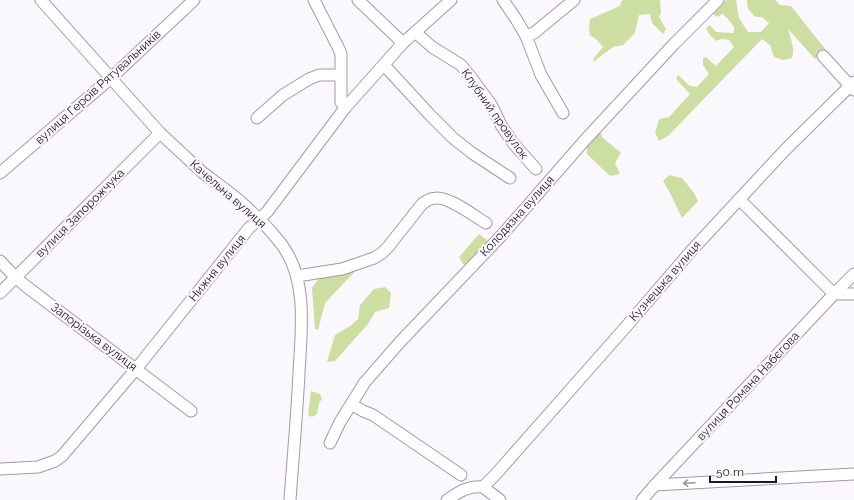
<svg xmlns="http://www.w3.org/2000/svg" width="854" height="500" font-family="Raleway,sans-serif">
<rect width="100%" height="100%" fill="#fbf8fd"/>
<g fill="#cddea2">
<path d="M622,0H660L661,13L659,17L666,29L663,34L652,23L650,14L639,15L635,33L623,45L613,47L593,62L594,58L603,47L597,40L590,35L589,29L590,19L620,6Z"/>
<path d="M726,0H736L739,18L748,32H761L769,23L762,17H756C749,11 747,9 747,0H775L780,5L791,6L826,50L815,59L788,29C791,41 795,46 792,58L783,60L774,57L770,45L762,39L668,136L659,141L655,133L659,119L669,117L690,94L676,79L678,75L690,86L697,87L709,74L703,65V58L706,57L716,66L734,47L729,40L722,39L716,41L710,35L706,28L710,25L716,32L734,33V27L728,19L723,14L717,17L713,14Z"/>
<path d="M601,133L602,137L621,153L615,163L620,174L610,176L587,154C587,142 588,136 601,133Z"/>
<path d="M669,175L682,178L694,193L698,201L682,218L670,193L663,181Z"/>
<path d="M479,234L487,240L486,243L467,264H463L459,257Z"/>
<path d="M361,265L325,303L318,330L315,329L312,288L318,280L326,276Z"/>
<path d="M385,287L391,293L389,308L375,312L368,324L335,361L327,362L335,335L350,326L358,319L360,305L374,289Z"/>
<path d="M311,391L320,394L322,399L319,403L317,414L312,417L308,415Z"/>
</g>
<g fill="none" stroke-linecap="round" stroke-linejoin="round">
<g stroke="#a596b1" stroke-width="13">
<g id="minor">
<path d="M41,0L160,133C174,146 188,159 202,172C215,182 228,191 241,202C252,212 263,222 273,234C277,239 281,243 284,248C308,283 301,333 299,373C297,415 293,457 290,500"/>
<path d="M314,0L338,47L341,54V102L345,108"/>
<path d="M358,0L403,43"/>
<path d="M503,0L516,19L526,36L541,75L563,113"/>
<path d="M415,32L432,47L461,65L470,76L490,103L494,110L501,125L513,143L536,169"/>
<path d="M526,36L534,33L574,0"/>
<path d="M823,56L854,90"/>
<path d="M384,65L430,115L453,138L472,153L510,178"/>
<path d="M257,118L283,95L309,79L319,75H340"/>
<path d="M0,173L111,78L194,0"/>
<path d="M739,199L834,294H854"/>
<path d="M0,261L16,278L27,287L191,411"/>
<path d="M297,276L342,269L374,258L382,253L388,247L422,204C426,201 430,198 436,198C450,197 474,216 486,223"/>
<path d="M0,293L160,133"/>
<path d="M351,404L363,411L373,415L461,475"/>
<path d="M330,443L340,422L365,382L400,342L501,236L585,140L674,44L718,0"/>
<path d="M0,469L38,467L55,461L62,456L136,369L249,228L267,212L345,108L403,43L451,0"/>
<path d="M655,485L854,474"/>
<path d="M483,487L496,474L624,329L692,250L786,149L854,82"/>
<path d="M483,487L500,500"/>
<path d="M447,500C459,492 469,485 483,487"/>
<path d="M642,500L655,485L834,294L854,274"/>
</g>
</g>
<use href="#minor" stroke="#fff" stroke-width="11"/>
</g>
<defs><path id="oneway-shaft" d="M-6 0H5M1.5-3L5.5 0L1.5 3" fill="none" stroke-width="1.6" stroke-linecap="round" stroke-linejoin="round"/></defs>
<use stroke="#99979b" href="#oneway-shaft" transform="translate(689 483) rotate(177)"/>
<g text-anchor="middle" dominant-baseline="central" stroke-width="4" stroke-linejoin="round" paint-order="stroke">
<g font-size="12" fill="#1d1721" stroke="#fbf8fd">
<text transform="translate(98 87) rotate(-42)">вулиця Героїв Рятувальників</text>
<text transform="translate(495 114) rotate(55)">Клубний провулок</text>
<text transform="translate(228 194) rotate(41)">Качельна вулиця</text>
<text transform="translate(80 213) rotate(-45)">вулиця Запорожчука</text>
<text transform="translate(517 216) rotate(-48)">Колодязна вулиця</text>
<text transform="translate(217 268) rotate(-51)">Нижня вулиця</text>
<text transform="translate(665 281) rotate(-49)">Кузнецька вулиця</text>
<text transform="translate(94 337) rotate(37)">Запорізька вулиця</text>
<text transform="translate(748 386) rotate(-47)">вулиця Романа Набєгова</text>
</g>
</g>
<path d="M710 476v6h66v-6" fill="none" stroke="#1d1721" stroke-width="2"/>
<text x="716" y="476" font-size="12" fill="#1d1721" stroke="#fbf8fd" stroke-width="3" paint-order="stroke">50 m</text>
</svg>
